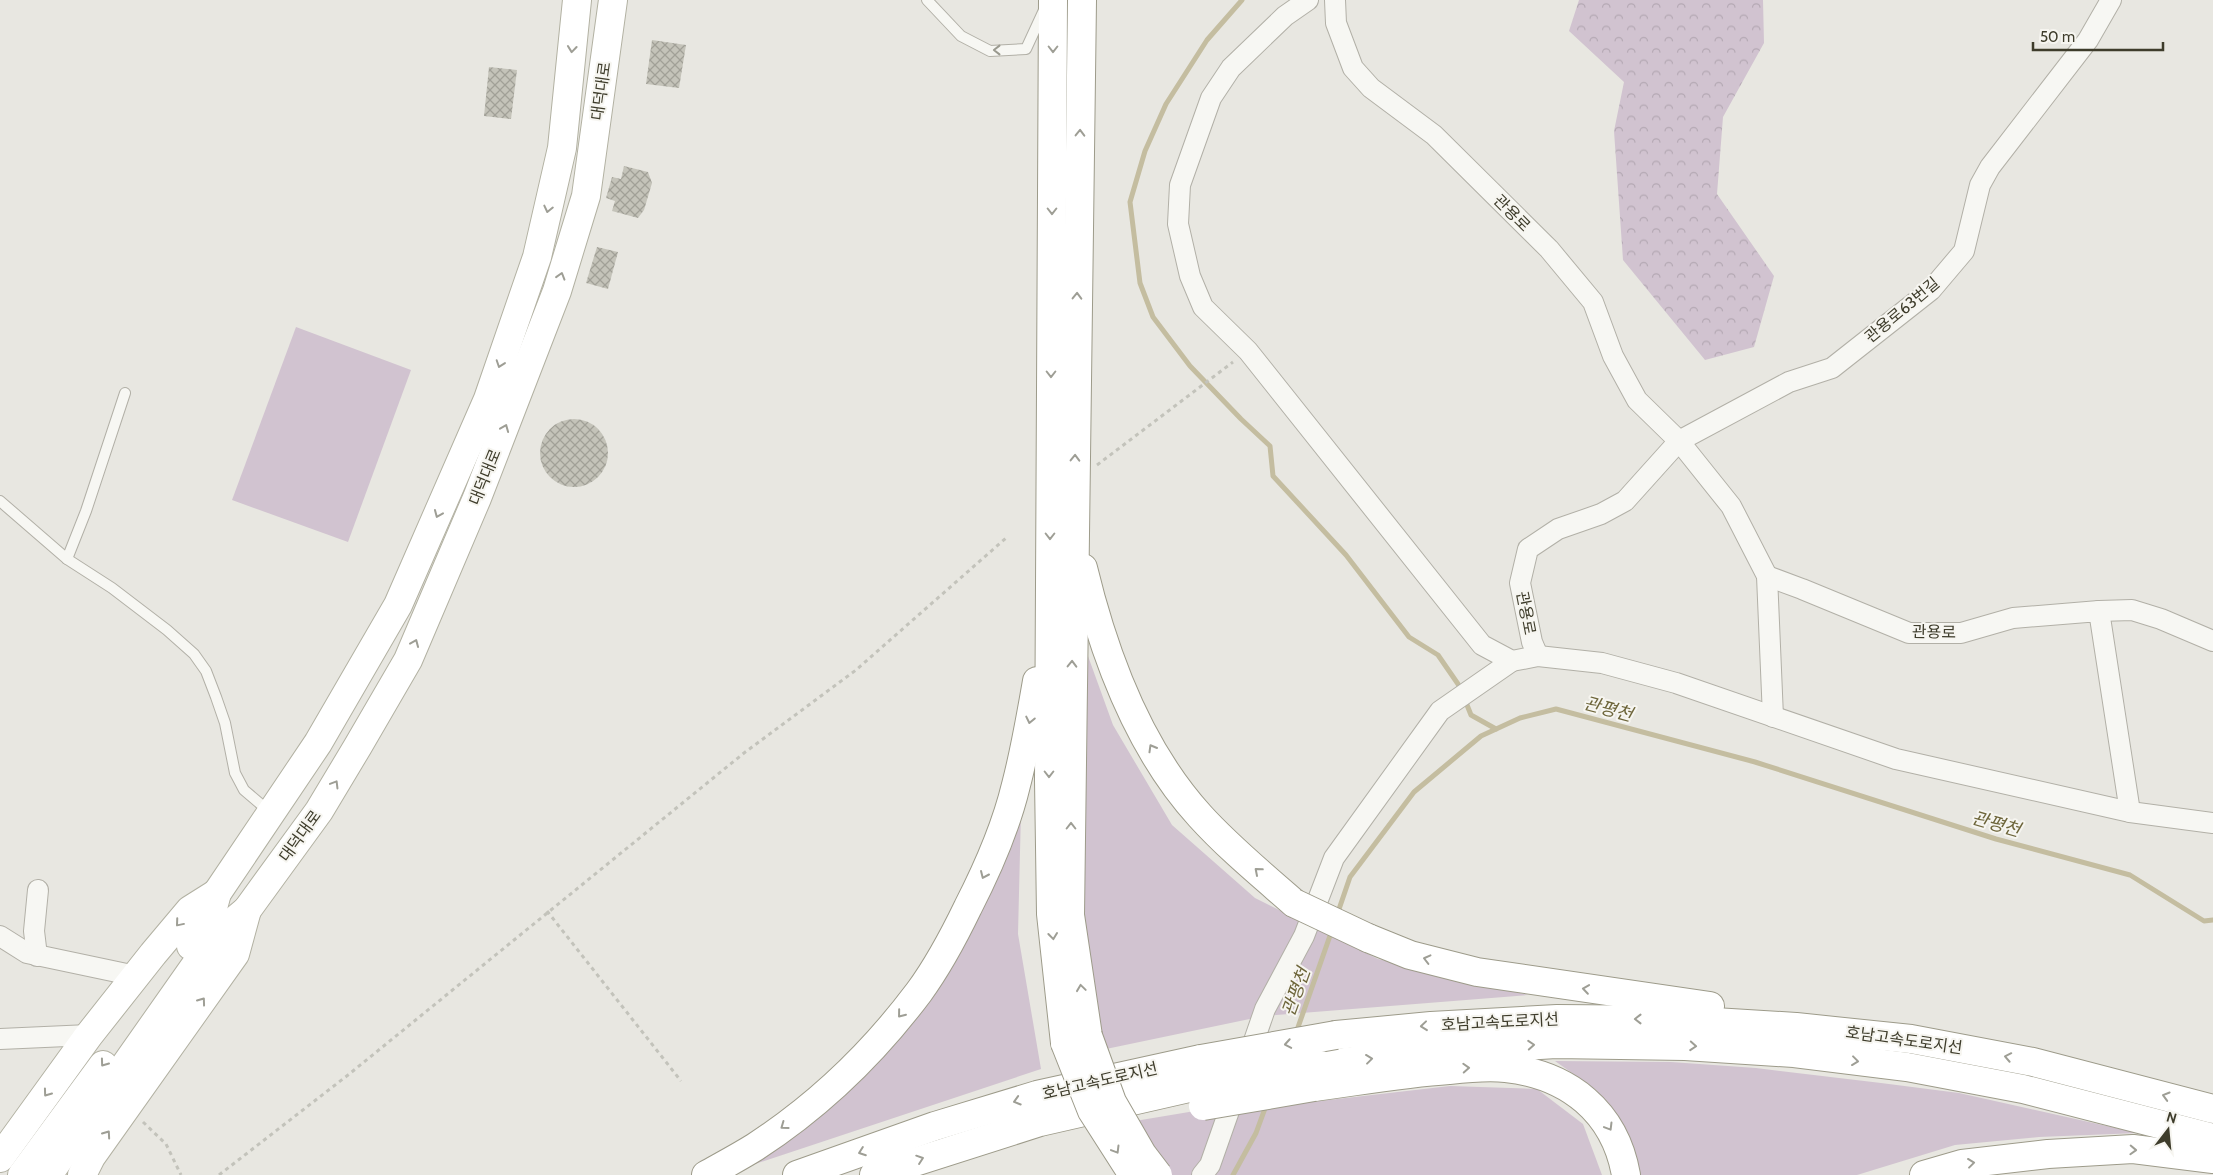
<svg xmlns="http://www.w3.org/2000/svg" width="2213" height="1175" font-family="Cabin,'Noto Sans KR',sans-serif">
<defs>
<pattern id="forest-crowns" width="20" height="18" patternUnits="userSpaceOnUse" patternTransform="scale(1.25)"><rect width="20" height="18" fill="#d1c3d0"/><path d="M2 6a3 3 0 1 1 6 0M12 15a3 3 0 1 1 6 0" fill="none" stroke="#b4a8b3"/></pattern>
<pattern id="building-cross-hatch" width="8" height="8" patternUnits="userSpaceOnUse" patternTransform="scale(1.25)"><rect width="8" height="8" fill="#c4c3b9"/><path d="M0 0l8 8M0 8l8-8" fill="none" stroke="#a1a097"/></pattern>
</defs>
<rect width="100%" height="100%" fill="#e8e7e1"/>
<g fill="#d1c3d0">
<path d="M296,327L411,370L348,542L232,500Z"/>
<path d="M1080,634L1113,725L1172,825L1255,898L1378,959L1528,995L1264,1016L1106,1049L1091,984L1080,914Z"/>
<path d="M1021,811L1018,934L1041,1069L743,1168L913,1020Z"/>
<path d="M1555,1061L1671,1062L1756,1068L1881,1083L1959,1093L2138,1133L2039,1137L1955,1145L1857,1175H1633L1625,1137L1596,1090Z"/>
<path d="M1450,1086L1537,1089L1583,1124L1602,1175H1208L1233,1111Z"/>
<path d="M1225,1106L1205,1163L1193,1175H1168L1129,1122Z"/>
</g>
<path fill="url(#forest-crowns)" d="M1579,0H1763L1764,43L1723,117L1717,194L1774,276L1754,347L1705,360L1623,260L1614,131L1624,82L1569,31Z"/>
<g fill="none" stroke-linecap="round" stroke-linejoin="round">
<g stroke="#c4bda0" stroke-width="5">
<path d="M1242,0L1207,40L1166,104L1145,151L1130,202L1140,283L1153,317L1190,366L1241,419L1270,446L1273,476L1346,555L1409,637L1438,655L1458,684L1462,692"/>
<path d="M1465,700L1471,715L1496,729"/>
<path d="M1337,915L1350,877L1414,792L1481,736L1520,718L1556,709L1755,762L1996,839L2130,875L2204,921L2213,920"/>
<path d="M1296,1033L1332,930"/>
<path d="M1233,1175L1256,1133L1267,1103"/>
</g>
</g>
<g fill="url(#building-cross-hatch)">
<path d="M652,40L686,45L679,88L646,84Z"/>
<path d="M489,67L517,70L511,119L484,116Z"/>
<path d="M624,166L648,172L652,183L644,210L638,218L612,211L615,201L606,198L612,177L621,179Z"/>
<path d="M597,247L618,252L608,289L586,283Z"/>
<circle cx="574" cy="453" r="34"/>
</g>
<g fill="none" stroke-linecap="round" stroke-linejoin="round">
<g stroke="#b2b0a7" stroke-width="12">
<g id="service">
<path d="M927,0L961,36L990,51L1026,49L1044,10"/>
<path d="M0,501L67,559L112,588L167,630L194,654L206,671L216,697L225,723L235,773L244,790L271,813"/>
<path d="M67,559L86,511L125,393"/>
</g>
</g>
<g stroke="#b2b0a7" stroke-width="22">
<g id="minor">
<path d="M1308,0L1285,16L1231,68L1211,98L1180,185L1178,224L1190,276L1203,307L1248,351L1482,645L1512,661L1538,656L1602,663L1676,683L1896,759L2130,812L2213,823"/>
<path d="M1335,0L1336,23L1353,68L1371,88L1434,135L1549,249L1593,302L1613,356L1637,400L1679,441L1731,506L1767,576L1773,717"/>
<path d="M1767,576L1802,589L1909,633H1961L2013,618L2099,611L2130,812"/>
<path d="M2099,611L2132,610L2161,619L2213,641"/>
<path d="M1538,656L1532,642L1520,583L1528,549L1558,529L1601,514L1625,501L1679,441L1789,382L1832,368L1931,290L1964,251L1980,185L1990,167L2088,40L2111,0"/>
<path d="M0,936L27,953L136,976"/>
<path d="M37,956L34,931L38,890"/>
<path d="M0,1039L89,1035"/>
<path d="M1247,1061L1265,1009L1304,936L1334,858L1440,711L1512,661"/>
<path d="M1202,1175L1210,1165L1236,1091"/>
</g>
</g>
<g stroke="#b2b1a2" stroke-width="30">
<g id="primary">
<path d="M191,946L209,923L217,893L318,743L398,605L488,399L537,257L562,148L577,0"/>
<path d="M0,1158L89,1035L153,954L190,910L217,893"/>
<path d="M22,1175L103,1065"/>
<path d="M48,1175L216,936L247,910L319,811L358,746L408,660L477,498L557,291L586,196L613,0"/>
<path d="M82,1175L91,1157L235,954L247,910"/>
</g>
</g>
<g stroke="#9d9b8a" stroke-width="30">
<g id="motorway">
<path d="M1053,0L1049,780L1051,914L1065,1043"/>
<path d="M1082,0L1070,915L1088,1036"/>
<path d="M1083,568C1104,655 1138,748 1200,816C1228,847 1262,875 1294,903"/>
<path d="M1368,938L1410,955L1477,972L1710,1006"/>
<path d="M1336,1035L1431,1026L1557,1019L1682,1020L1796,1027L1911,1039L2033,1062L2213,1109"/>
<path d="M1321,1065L1427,1052L1556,1044L1685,1046L1794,1053L1907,1067L2023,1089L2213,1138"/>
<path d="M1314,1087C1359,1081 1404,1073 1449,1070C1467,1068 1488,1066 1506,1068C1569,1075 1615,1112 1626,1175"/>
<path d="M706,1175C722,1166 739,1157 755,1147C818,1106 874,1052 919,992C938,966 954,936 968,907C988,868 1006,827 1016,785C1025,751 1031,716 1037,681"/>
<path d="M797,1175L935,1126L1037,1095L1201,1059"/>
<path d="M874,1175L1040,1122L1202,1085"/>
<path d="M1924,1175L1962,1164L2048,1154L2133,1149L2213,1159"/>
</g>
</g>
<g stroke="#c3c3bb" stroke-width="3" stroke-dasharray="4 4" stroke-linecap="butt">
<path d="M1097,465L1233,362"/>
<path d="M547,911L681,1081"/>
<path d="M143,1122L166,1144L181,1175"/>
<path d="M219,1175L348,1075L744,753L856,670L1006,538"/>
</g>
<use href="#service" stroke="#f7f7f3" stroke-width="10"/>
<use href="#minor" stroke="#f7f7f3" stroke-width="20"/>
<use href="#primary" stroke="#fff" stroke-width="28"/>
<use href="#motorway" stroke="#fff" stroke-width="28"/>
<g stroke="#9d9b8a" stroke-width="30" stroke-linecap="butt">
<g id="motorway-bridge">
<path d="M1294,903L1368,938"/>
<path d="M1088,1036L1112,1102L1142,1154L1158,1175"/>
<path d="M1065,1043L1092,1111L1133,1175"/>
<path d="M1201,1059L1336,1035"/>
<path d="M1202,1085L1321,1065"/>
<path d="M1203,1106L1314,1087"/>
</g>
</g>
<use href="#motorway-bridge" stroke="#fff" stroke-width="28"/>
</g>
<defs><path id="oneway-chevron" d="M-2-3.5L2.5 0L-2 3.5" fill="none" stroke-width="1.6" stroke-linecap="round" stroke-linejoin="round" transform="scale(1.25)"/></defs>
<g stroke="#9e9e95">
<use href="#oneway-chevron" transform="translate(572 49) rotate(96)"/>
<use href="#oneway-chevron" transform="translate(1053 49) rotate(90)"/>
<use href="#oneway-chevron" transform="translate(1080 133) rotate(-89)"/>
<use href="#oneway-chevron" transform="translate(548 209) rotate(103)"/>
<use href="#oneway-chevron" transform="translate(1052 211) rotate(90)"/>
<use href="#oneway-chevron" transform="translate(561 276) rotate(-73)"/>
<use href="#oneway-chevron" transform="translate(1077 296) rotate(-89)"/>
<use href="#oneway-chevron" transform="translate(500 364) rotate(109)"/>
<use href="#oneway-chevron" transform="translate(1051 374) rotate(90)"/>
<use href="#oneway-chevron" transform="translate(505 428) rotate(-68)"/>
<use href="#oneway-chevron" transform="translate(1075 458) rotate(-89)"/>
<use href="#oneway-chevron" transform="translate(438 514) rotate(113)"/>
<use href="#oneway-chevron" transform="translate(1050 536) rotate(90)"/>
<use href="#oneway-chevron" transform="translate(415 643) rotate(-67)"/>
<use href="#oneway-chevron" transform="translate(1072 664) rotate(-89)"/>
<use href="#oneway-chevron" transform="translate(1030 720) rotate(102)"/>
<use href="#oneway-chevron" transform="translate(1152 748) rotate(-120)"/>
<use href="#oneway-chevron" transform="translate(1049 774) rotate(90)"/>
<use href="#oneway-chevron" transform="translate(335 784) rotate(-59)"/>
<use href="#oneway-chevron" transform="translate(1071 826) rotate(-90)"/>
<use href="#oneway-chevron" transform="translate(1258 871) rotate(-139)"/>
<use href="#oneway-chevron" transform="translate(984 875) rotate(114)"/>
<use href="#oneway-chevron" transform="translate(179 923) rotate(130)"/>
<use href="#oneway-chevron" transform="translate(1053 936) rotate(83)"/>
<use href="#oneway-chevron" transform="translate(1427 959) rotate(-166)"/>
<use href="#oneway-chevron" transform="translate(1081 988) rotate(-98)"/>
<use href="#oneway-chevron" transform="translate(1586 989) rotate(-172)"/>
<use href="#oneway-chevron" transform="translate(202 1001) rotate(-54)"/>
<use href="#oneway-chevron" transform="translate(901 1014) rotate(129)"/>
<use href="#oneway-chevron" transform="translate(1638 1019) rotate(-180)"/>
<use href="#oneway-chevron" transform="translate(1424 1026) rotate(174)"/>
<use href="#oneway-chevron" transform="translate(1288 1044) rotate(170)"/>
<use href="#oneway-chevron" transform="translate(1531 1045) rotate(-4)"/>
<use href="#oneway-chevron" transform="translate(1693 1046) rotate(4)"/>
<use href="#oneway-chevron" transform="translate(2008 1057) rotate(-169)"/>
<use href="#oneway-chevron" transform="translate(1369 1059) rotate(-7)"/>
<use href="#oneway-chevron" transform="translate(1855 1061) rotate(7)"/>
<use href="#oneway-chevron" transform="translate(104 1063) rotate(126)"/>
<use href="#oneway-chevron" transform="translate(1466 1068) rotate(-3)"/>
<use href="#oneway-chevron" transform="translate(47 1093) rotate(126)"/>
<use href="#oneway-chevron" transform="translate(2166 1096) rotate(-164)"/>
<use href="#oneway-chevron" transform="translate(1017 1101) rotate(163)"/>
<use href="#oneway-chevron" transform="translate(784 1126) rotate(144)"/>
<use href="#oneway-chevron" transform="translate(1609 1127) rotate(59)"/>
<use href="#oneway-chevron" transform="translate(107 1134) rotate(-55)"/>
<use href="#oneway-chevron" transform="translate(1116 1150) rotate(59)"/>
<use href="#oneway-chevron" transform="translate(2133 1150) rotate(2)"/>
<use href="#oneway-chevron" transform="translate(862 1152) rotate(160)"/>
<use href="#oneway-chevron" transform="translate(920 1159) rotate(-19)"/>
<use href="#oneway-chevron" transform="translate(1971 1163) rotate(-7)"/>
</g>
<use stroke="#9a9a8f" href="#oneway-chevron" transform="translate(997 50) rotate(-180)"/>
<g text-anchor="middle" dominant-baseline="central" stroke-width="4" stroke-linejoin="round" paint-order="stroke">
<g font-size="16" fill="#3e3c2b" stroke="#f6f5f0">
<text transform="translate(601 91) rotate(-82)">대덕대로</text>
<text transform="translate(1512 213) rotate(45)">관용로</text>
<text transform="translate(1902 310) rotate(-40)">관용로63번길</text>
<text transform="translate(485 477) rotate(-68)">대덕대로</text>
<text transform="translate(1526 613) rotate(79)">관용로</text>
<text transform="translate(1934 632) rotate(1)">관용로</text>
<text transform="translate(300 836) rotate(-54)">대덕대로</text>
<text transform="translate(1500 1022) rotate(-3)">호남고속도로지선</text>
<text transform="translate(1904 1040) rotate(8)">호남고속도로지선</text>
<text transform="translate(1100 1081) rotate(-13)">호남고속도로지선</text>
</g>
<g font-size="18" font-style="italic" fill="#6d653a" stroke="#f6f5f0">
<text transform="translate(1608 709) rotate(15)">관평천</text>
<text transform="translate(1996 824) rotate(16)">관평천</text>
<text transform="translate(1296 992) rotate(-70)">관평천</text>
</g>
</g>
<g transform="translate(2168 1130) rotate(16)" stroke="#f6f5f0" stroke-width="4" paint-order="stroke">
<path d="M0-4L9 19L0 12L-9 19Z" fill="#3e3c2b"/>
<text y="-8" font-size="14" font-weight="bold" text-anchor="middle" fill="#3e3c2b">N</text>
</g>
<path d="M2033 42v8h130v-8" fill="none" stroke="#3e3c2b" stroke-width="2.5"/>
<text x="2040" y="42" font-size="15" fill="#3e3c2b" stroke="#f6f5f0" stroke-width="4" paint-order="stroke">50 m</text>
</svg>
